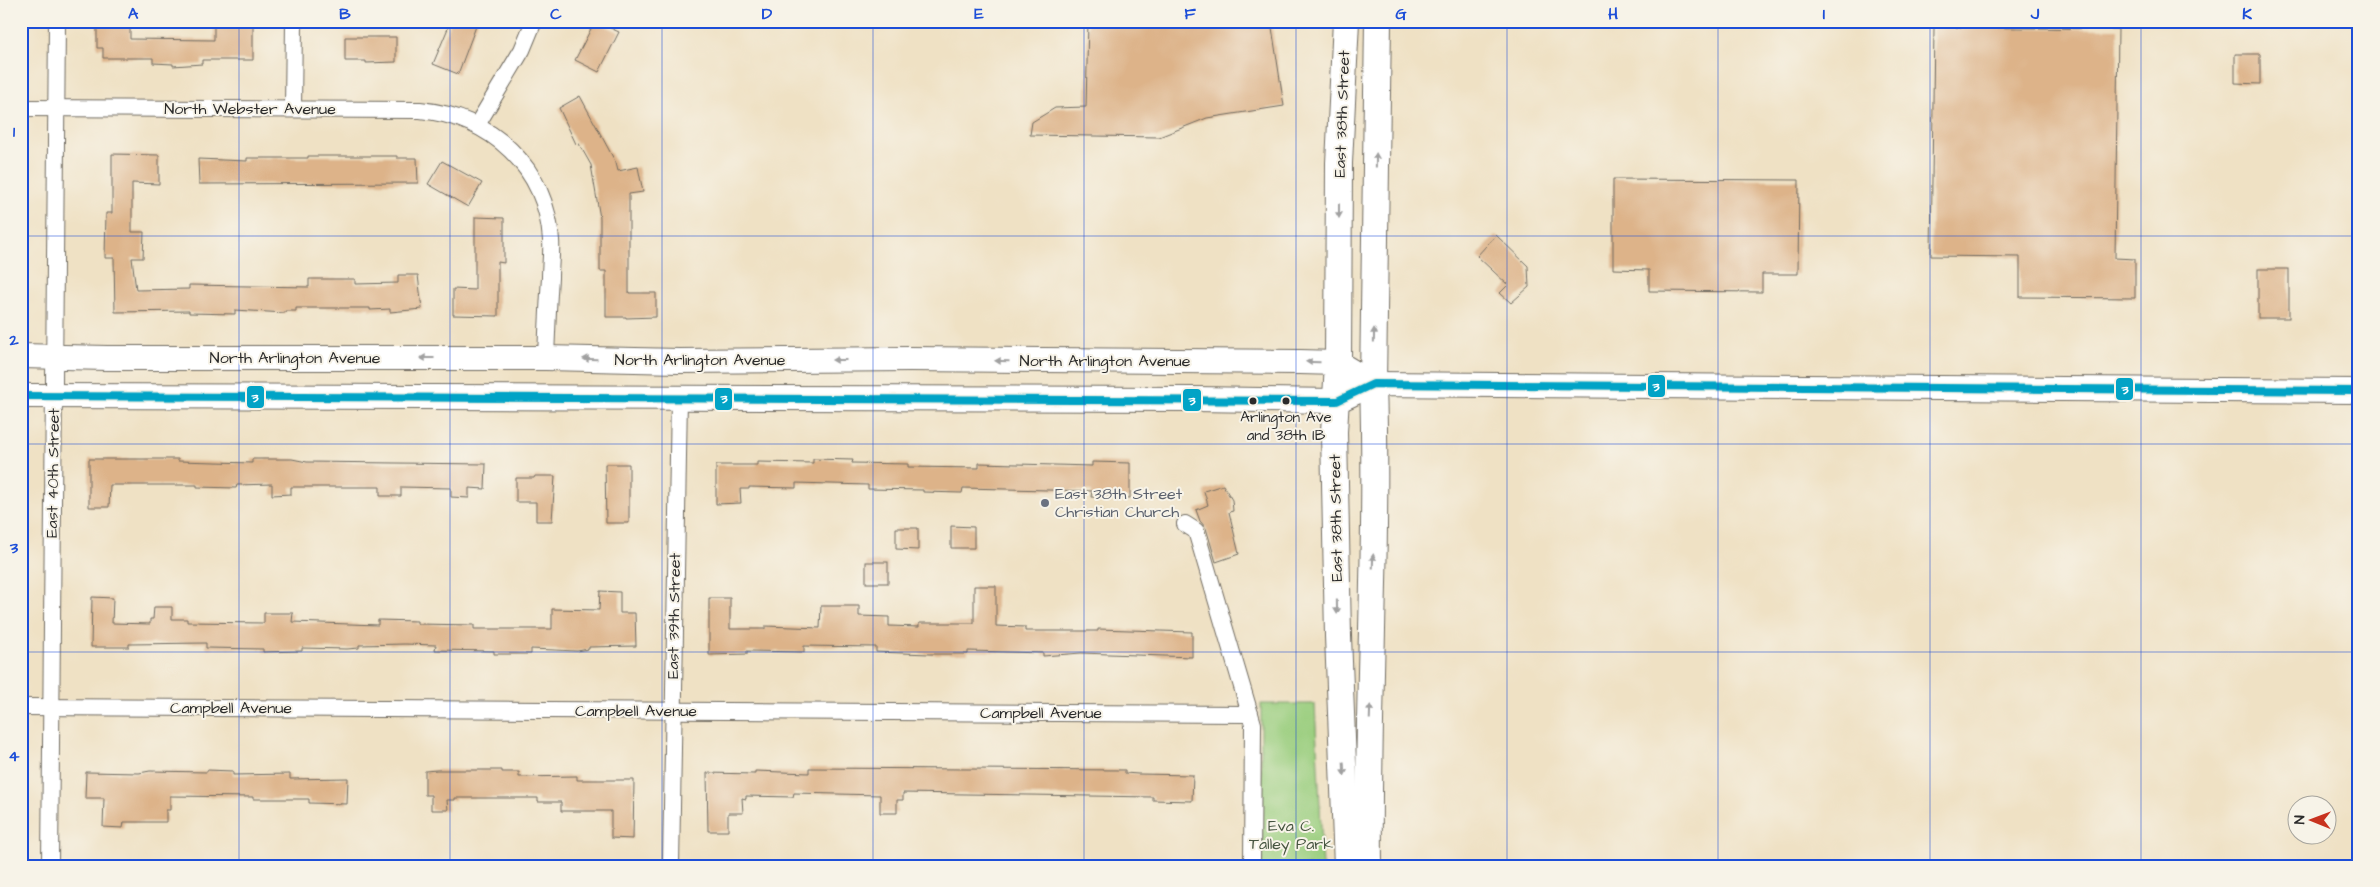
<svg xmlns="http://www.w3.org/2000/svg" width="2380" height="887" font-family="'Architects Daughter',sans-serif">
<rect width="100%" height="100%" fill="#f7f3e8"/>
<filter id="ink" filterUnits="userSpaceOnUse"><feTurbulence type="fractalNoise" baseFrequency=".02" numOctaves="2"/><feDisplacementMap in="SourceGraphic" scale="10" xChannelSelector="R" yChannelSelector="G"/><feConvolveMatrix kernelMatrix="1 2 1 2 8 2 1 2 1" color-interpolation-filters="sRGB"/></filter>
<filter id="wash" filterUnits="userSpaceOnUse"><feTurbulence type="fractalNoise" baseFrequency=".0096" numOctaves="4" result="noise"/><feDisplacementMap in="SourceGraphic" scale="20" xChannelSelector="R" yChannelSelector="G"/><feGaussianBlur stdDeviation="1.12" result="paint"/><feColorMatrix in="noise" values="0 0 0 0 0 0 0 0 0 0 0 0 0 0 0 0 0 1.4 0 .05"/><feComposite in="paint" operator="in"/></filter>
<g filter="url(#wash)">
<rect width="100%" height="100%" fill="#efe1c4"/>
<path fill="#99cd7d" stroke="#627c54" d="M1261,704H1315L1323,866H1261Z"/>
<g id="blocks">
<g fill="#ddb389">
<path d="M103,21H130V39L214,40V21H253V60H202V64L173,66V64L153,63V58H103V48H97V24H103Z"/>
<path d="M451,21H478L458,74L433,64Z"/>
<path d="M595,21L619,32L599,72L575,60Z"/>
<path d="M1088,21H1271L1284,106L1207,118L1159,137L1030,135L1032,122L1055,108L1086,107Z"/>
<path d="M1934,27L2118,29L2115,258L2135,259V298L2020,297V257L1931,256Z"/>
<path d="M345,37H396V62L366,63V61H345Z"/>
<path d="M2235,54H2260V84L2235,83Z"/>
<path d="M580,96L616,163L618,171L638,167L643,192L629,194V293H656V317L626,318V317H606V271H600V218L591,165L578,142L576,144L559,108Z"/>
<path d="M112,154L159,155V184L132,183V232H144L143,258H132L136,290L189,289V285L309,287V279H355V284L398,283V275H418L422,309L390,312V309L370,310V308H296V311H285V313L235,310V314L189,313V311L115,312L114,258H105L106,213H112Z"/>
<path d="M308,156H397V158H417L418,183L199,184L198,159L247,161V158H308Z"/>
<path d="M442,161L482,183L468,207L428,184Z"/>
<path d="M1613,179L1799,180L1798,274H1762V292L1649,291V270L1613,269Z"/>
<path d="M475,217L504,218V263L498,262V316L453,315V289L475,290Z"/>
<path d="M1496,235L1528,266L1529,287L1511,303L1500,293L1508,285L1477,256Z"/>
<rect x="2258" y="269" width="31" height="49"/>
<path d="M89,459H178V461L252,463V459H292L307,462L486,464L485,489L469,488V498L451,497V488L401,487V496H380V487H291V494L272,495V484L237,485L236,488L197,487V485H110L109,507H89Z"/>
<path d="M813,459L853,460L852,463L908,464V467L979,468V463L1092,466V462L1130,463V498L1091,497L1092,491L963,488L962,493L923,492V490L868,489V485L796,483V488L749,487V489H740L741,503L716,504V465H757V462L813,463Z"/>
<path d="M605,464H629V523H606Z"/>
<path d="M535,476H555L552,521H536V502H516V478H534Z"/>
<path d="M1223,485L1232,500L1233,511L1229,512L1239,554L1216,562L1206,528L1200,521L1196,510L1208,505L1204,491Z"/>
<path d="M951,526L974,527V548H951Z"/>
<path d="M896,528H918V550L896,549Z"/>
<rect x="866" y="562" width="22" height="21"/>
<path d="M974,586H996V626L1025,627V631H1098V629L1192,632V657L1081,653L1043,656V653L968,651V654H929L876,652V647L804,646V652L747,651V654L709,655V598H730V629H765V626L820,628L821,606H859V616L889,617V626L919,627V623H974Z"/>
<path d="M600,591L620,592V613H635L636,646L589,647V649L577,651L531,649V654H494V651L435,650L436,645L405,644L359,645V648L347,649L302,648V651L263,652V649L206,648V643L129,644V647H91L92,597L113,598L112,623L150,624V619H153L154,607H172V619H187V622L264,623V613H293L292,622L378,625V620L417,621V624L474,625V629H552V609L599,610Z"/>
<path d="M809,768L1125,770V773L1138,774L1193,775L1192,801L1153,800V797L903,793V800H897V813H880V795L794,793L793,797L746,796V799L742,798L743,813H728V831H708L707,773L755,774V771L809,773Z"/>
<path d="M207,770L233,771V775L290,774V779L348,778L347,804L309,803V799H253V797L170,796V810H166V822H124L123,828L103,827L104,798H85L86,772L139,773L150,771L207,772Z"/>
<path d="M437,770H502V772H519V777L577,776V780H634L633,839L611,838V811H561V802H538V798H455V800H447L448,810H431V795H425V771Z"/>
</g>
</g>
</g>
<g filter="url(#ink)">
<use href="#blocks" fill-opacity="0" stroke="#706b61" stroke-width="1"/>
<g fill="none" stroke-linecap="round" stroke-linejoin="round">
<g stroke="#706b61" stroke-width="18">
<g id="minor">
<path d="M21,108L420,110C492,117 546,167 551,240C552,252 550,265 550,278C548,305 547,331 546,358"/>
<path d="M293,109L294,21"/>
<path d="M477,125L522,50L534,21"/>
<path d="M1185,524L1196,531L1253,724L1252,866"/>
<path d="M21,707L1250,714"/>
<path d="M50,866L57,21"/>
<path d="M671,866L679,397"/>
</g>
</g>
<g stroke="#706b61" stroke-width="26">
<g id="secondary">
<path d="M21,356L107,358H546L679,361L910,359L1300,362L1338,363L1373,384"/>
<path d="M21,396L1195,399L1337,401L1373,384L2359,391"/>
</g>
</g>
<g stroke="#706b61" stroke-width="28">
<g id="primary">
<path d="M1346,21L1339,163L1338,363L1334,432L1338,636L1347,866"/>
<path d="M1369,866C1367,705 1378,544 1373,384L1378,21"/>
</g>
</g>
<use href="#minor" stroke="#fff" stroke-width="16"/>
<use href="#secondary" stroke="#fff" stroke-width="24"/>
<use href="#primary" stroke="#fff" stroke-width="26"/>
<g stroke="#f7f3e8" stroke-width="11">
<path id="bus-1" d="M21,396L1337,401L1373,384L2359,391"/>
</g>
<use href="#bus-1" stroke="#02a3c6" stroke-width="8"/>
</g>
<defs><path id="oneway-solid" d="M-6-.8H1V-3.2L6.5 0L1 3.2V.8H-6Z" transform="scale(1.25)"/></defs>
<g fill="#a0a0a0">
<use href="#oneway-solid" transform="translate(1376 160) rotate(-89)"/>
<use href="#oneway-solid" transform="translate(1339 211) rotate(90)"/>
<use href="#oneway-solid" transform="translate(1374 335) rotate(-89)"/>
<use href="#oneway-solid" transform="translate(427 358) rotate(180)"/>
<use href="#oneway-solid" transform="translate(590 359) rotate(-179)"/>
<use href="#oneway-solid" transform="translate(839 360) rotate(180)"/>
<use href="#oneway-solid" transform="translate(1002 361) rotate(-179)"/>
<use href="#oneway-solid" transform="translate(1313 362) rotate(-178)"/>
<use href="#oneway-solid" transform="translate(1373 561) rotate(-88)"/>
<use href="#oneway-solid" transform="translate(1337 607) rotate(89)"/>
<use href="#oneway-solid" transform="translate(1370 712) rotate(-88)"/>
<use href="#oneway-solid" transform="translate(1344 769) rotate(87)"/>
</g>
</g>
<path fill="none" stroke="#1d4ed8" stroke-width="1" stroke-opacity="0.55" d="M239,21V866M450,21V866M662,21V866M873,21V866M1084,21V866M1296,21V866M1507,21V866M1718,21V866M1930,21V866M2141,21V866M21,236H2359M21,444H2359M21,652H2359"/>
<g fill="#2b2b2b" stroke="#f7f3e8" stroke-width="2">
<circle cx="1253" cy="401" r="4.5"/>
<circle cx="1286" cy="401" r="4.5"/>
</g>
<circle fill="#6b7280" stroke="#f7f3e8" stroke-width="2" cx="1045" cy="503" r="5"/>
<g text-anchor="middle" dominant-baseline="central" stroke-width="4" stroke-linejoin="round" paint-order="stroke">
<g font-size="15" fill="#2b2b2b" stroke="#f7f3e8">
<text x="1286" y="417">Arlington Ave<tspan x="1286" dy="18">and 38th IB</tspan></text>
</g>
<g font-size="16" fill="#2b2b2b" stroke="#f7f3e8">
<text x="250" y="109">North Webster Avenue</text>
<text transform="translate(1342 114) rotate(-88)">East 38th Street</text>
<text x="295" y="358">North Arlington Avenue</text>
<text x="700" y="360">North Arlington Avenue</text>
<text x="1105" y="361">North Arlington Avenue</text>
<text transform="translate(53 473) rotate(-89)">East 40th Street</text>
<text transform="translate(1336 518) rotate(-91)">East 38th Street</text>
<text transform="translate(674 616) rotate(-89)">East 39th Street</text>
<text x="231" y="708">Campbell Avenue</text>
<text x="636" y="711">Campbell Avenue</text>
<text x="1041" y="713">Campbell Avenue</text>
</g>
<g font-size="16" fill="#5b616d" stroke="#f7f3e8" text-anchor="start">
<text x="1055" y="494">East 38th Street<tspan x="1055" dy="18">Christian Church</tspan></text>
</g>
<g font-size="16" fill="#465440" stroke="#f7f3e8">
<text x="1291" y="826">Eva C.<tspan x="1291" dy="18">Talley Park</tspan></text>
</g>
</g>
<g stroke="#f7f3e8" stroke-width="2">
<rect x="1647" y="374" width="19" height="24" rx="5" fill="#02a3c6"/>
<rect x="2115" y="377" width="19" height="24" rx="5" fill="#02a3c6"/>
<rect x="246" y="385" width="19" height="24" rx="5" fill="#02a3c6"/>
<rect x="714" y="387" width="19" height="24" rx="5" fill="#02a3c6"/>
<rect x="1182" y="388" width="20" height="24" rx="5" fill="#02a3c6"/>
</g>
<g font-size="14" text-anchor="middle" font-weight="bold" fill="#fff">
<text x="1656" y="391">3</text>
<text x="2125" y="394">3</text>
<text x="255" y="402">3</text>
<text x="724" y="403">3</text>
<text x="1192" y="405">3</text>
</g>
<rect width="2380" height="887" fill="none" stroke="#f7f3e8" stroke-width="55"/>
<g transform="translate(2312 820) rotate(271)"><circle r="24" fill="#f7f3e8" stroke="#a5a39c"/>
<path d="M0-4L9 19L0 12L-9 19Z" fill="#c8321e"/>
<text y="-8" font-size="14" font-weight="bold" text-anchor="middle" fill="#2b2b2b">N</text>
</g>
<rect x="28" y="28" width="2324" height="832" fill="none" stroke="#1d4ed8" stroke-width="2"/>
<g font-size="16" text-anchor="middle" font-weight="bold" fill="#1d4ed8">
<text x="133" y="19">A</text>
<text x="345" y="19">B</text>
<text x="556" y="19">C</text>
<text x="767" y="19">D</text>
<text x="979" y="19">E</text>
<text x="1190" y="19">F</text>
<text x="1401" y="19">G</text>
<text x="1613" y="19">H</text>
<text x="1824" y="19">I</text>
<text x="2035" y="19">J</text>
<text x="2247" y="19">K</text>
<text x="14" y="137">1</text>
<text x="14" y="345">2</text>
<text x="14" y="553">3</text>
<text x="14" y="761">4</text>
</g>
</svg>
